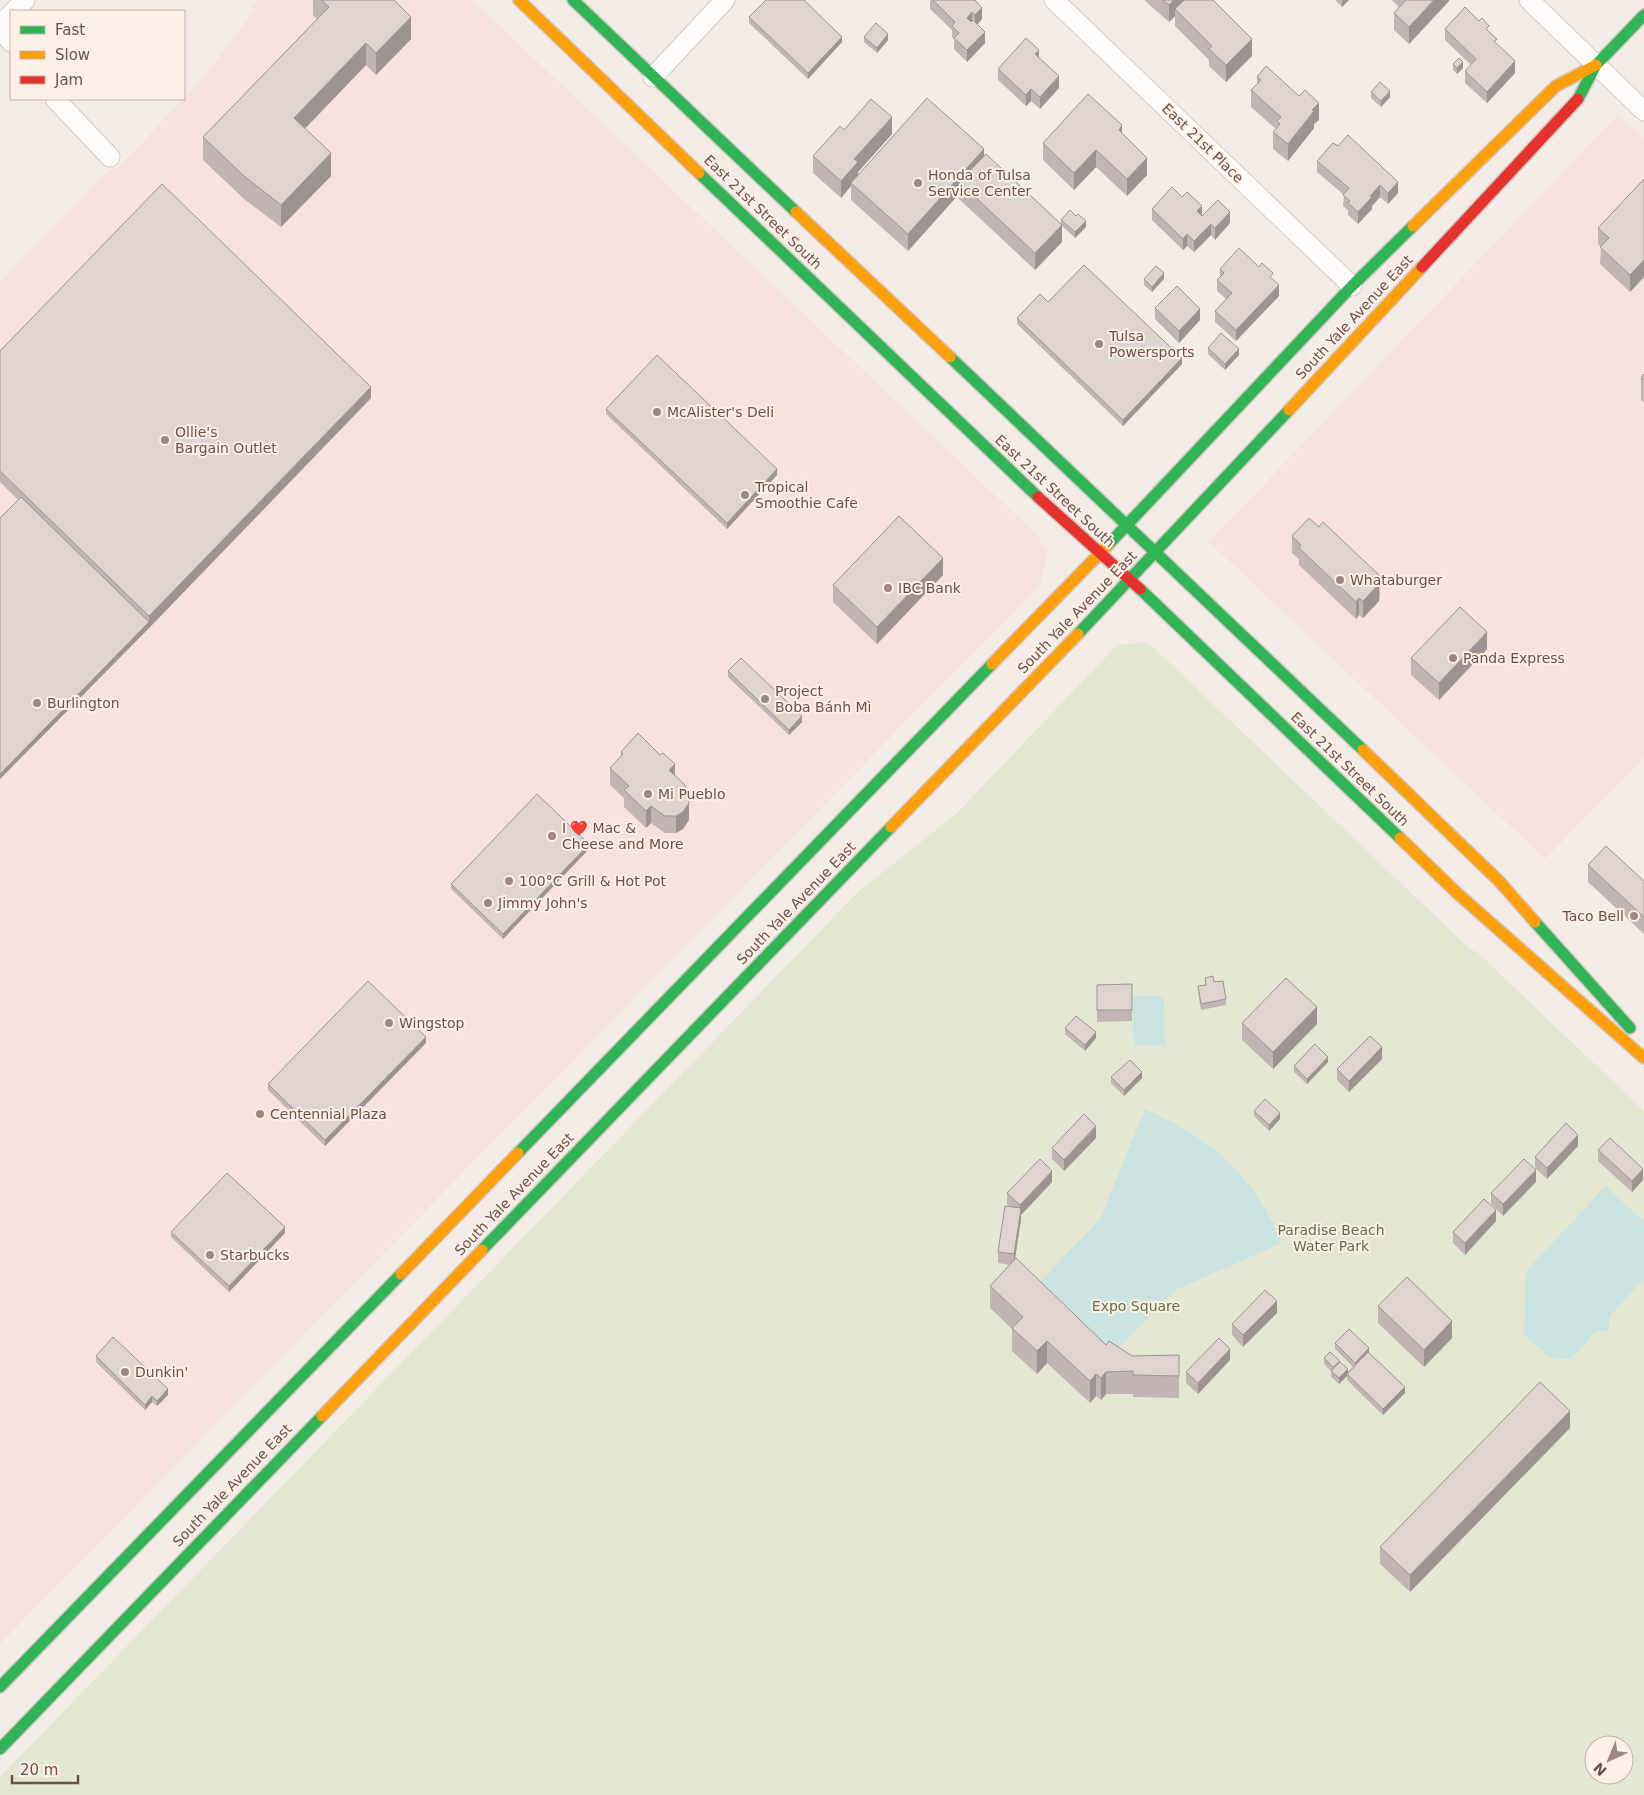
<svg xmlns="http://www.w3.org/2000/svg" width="1644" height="1795" font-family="'DejaVu Sans',sans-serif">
<rect width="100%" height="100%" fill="#f4ece7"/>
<g fill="#f6e2de">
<path d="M258,0H472L1037,535L1048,552L1040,585L0,1644V282L108,171L120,166L203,78L255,10L252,6Z"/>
<path d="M1618,115L1644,139V758L1545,859L1209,542Z"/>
</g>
<path fill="#e4e8d3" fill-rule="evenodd" d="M1144,643L1152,646L1471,950L1477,952L1644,1111V1795H0V1777L858,892L957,813L1118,644ZM1594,1745H1624V1775H1594Z"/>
<g fill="#cbe4e1">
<path d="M1133,996H1164L1165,1045L1134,1046Z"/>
<path d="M1145,1109C1212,1139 1253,1174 1282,1243L1174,1291L1106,1361L1033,1289L1100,1219Z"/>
<path d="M1606,1186L1644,1222V1279L1609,1317V1331H1597L1571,1359L1550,1358L1524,1334L1526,1271Z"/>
</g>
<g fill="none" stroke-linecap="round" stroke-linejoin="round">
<g stroke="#d2cac6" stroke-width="21">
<g id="street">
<path d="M1054,0L1352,286"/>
<path d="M1529,0L1644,111"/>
<path d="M14,11L25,0"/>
<path d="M0,26L11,14"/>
<path d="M0,28L11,42"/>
<path d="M653,77L725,0"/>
<path d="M55,99L110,157"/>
</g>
</g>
<g stroke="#d2c7c4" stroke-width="14">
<g id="fast">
<path d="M573,0L796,212"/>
<path d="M1578,99L1596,65L1644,15"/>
<path d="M699,173L1038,497"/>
<path d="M950,357L1363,750"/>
<path d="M1108,545L1352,286L1413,226"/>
<path d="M1140,589L1400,838"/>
<path d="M1078,634L1289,410"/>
<path d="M1535,922L1630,1028"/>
<path d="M518,1153L992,664"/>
<path d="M482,1250L891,827"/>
<path d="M0,1687L401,1274"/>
<path d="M0,1749L322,1416"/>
</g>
</g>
<g stroke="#d2c7c4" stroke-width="14">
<g id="slow">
<path d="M519,0L699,173"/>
<path d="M796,212L950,357"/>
<path d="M1413,226L1556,86L1596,65"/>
<path d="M1289,410L1422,267"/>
<path d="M992,664L1108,545"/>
<path d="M1363,750L1499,881L1535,922"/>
<path d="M891,827L1078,634"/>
<path d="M1400,838L1457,893L1644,1058"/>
<path d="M401,1274L518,1153"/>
<path d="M322,1416L482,1250"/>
</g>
</g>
<g stroke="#d2c7c4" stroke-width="14">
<g id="jam">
<path d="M1422,267L1578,99"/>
<path d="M1038,497L1140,589"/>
</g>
</g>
<use href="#street" stroke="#fdfcfb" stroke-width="19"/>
<use href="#fast" stroke="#30b455" stroke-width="11"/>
<use href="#slow" stroke="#ff9f0a" stroke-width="11"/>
<use href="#jam" stroke="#e5322d" stroke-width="11"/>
</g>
<g fill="#c1b6b3">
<path d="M313,0H394L411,39L376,75L366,65L305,128L331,176L281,227L244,199L203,160V137L317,19L313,15Z"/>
<path d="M930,0H975L982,19L977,25L985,43L967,62L954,49V40L952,37V30L930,9Z"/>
<path d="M1144,0H1213L1252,56L1226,82L1209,66V60L1175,26V16L1169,22Z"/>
<path d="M1335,0H1349L1342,7Z"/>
<path d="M1392,0H1449V1L1409,44L1394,30V13L1399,7Z"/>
<path d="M749,17L842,42L808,79L749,23Z"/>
<path d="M1445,29L1489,32L1515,73L1487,103L1465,83V71L1471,65L1445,40Z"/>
<path d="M864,37L888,40L877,53L864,42Z"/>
<path d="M1039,57L1059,88L1040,109L1031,101L1026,106L998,80V69Z"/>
<path d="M1453,64L1463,68L1457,74L1453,70Z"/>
<path d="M1257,77L1319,120L1314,124V128L1288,161L1273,149V132L1276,129L1251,107V90L1257,84Z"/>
<path d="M1371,92L1390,97L1381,107L1371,98Z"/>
<path d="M844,130L892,134L858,172V176L984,155L1061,225V220L1086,227L1075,238L1062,226V242L1035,270L959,199V194L908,251L851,200V186L841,198L813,173V156Z"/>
<path d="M1122,134L1147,175L1127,196L1096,167L1074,190L1043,160V143Z"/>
<path d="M1333,143L1398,193L1388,204L1380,197L1372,206V209L1358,224L1348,215V210L1343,206L1344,195L1317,172V161Z"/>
<path d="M1644,179V277L1630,292L1600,264L1601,247L1598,244V228Z"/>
<path d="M1152,209L1202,215L1230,223L1215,240L1211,235L1194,252L1187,246L1183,250L1152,220Z"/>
<path d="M1220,269L1273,280L1279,296L1236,341L1215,322V311L1226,299L1217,291V280L1220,278Z"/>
<path d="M1144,279H1164L1152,292L1144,285Z"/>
<path d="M1048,302L1182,364L1123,426L1017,324V318Z"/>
<path d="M1155,308L1200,320L1179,343L1155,319Z"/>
<path d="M1208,348L1239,355L1225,370L1208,354Z"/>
<path d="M0,351L371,398L149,628L0,779V518L18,500L0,482Z"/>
<path d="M1644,374V403L1641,400V378Z"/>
<path d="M606,409L777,475L727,529L606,414Z"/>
<path d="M1292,536L1380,593L1379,601L1363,618L1359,615L1356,619L1299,565V559L1292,553Z"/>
<path d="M943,575L877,644L833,602V585Z"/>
<path d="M1487,649L1439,700L1411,675V658Z"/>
<path d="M728,671L802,722L789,735L728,677Z"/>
<path d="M621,752L675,775L689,820L683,829L676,833H665L651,823L646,828L624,807V798L610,785V768L621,757Z"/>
<path d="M589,849L503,939L451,889V884Z"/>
<path d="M1588,865L1644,881V934L1588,882Z"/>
<path d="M1205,978L1214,982L1226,999V1005L1201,1010L1198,992V986L1205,985Z"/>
<path d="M1132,984V1021L1097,1022V985Z"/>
<path d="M1242,1023L1317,1024L1273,1069L1242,1040Z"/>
<path d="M1065,1028L1096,1038L1085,1051L1065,1034Z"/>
<path d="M426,1043L325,1146L268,1090V1084Z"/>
<path d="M1382,1059L1349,1092L1337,1080V1069Z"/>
<path d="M1328,1062L1307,1084L1294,1072V1066Z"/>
<path d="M1111,1077L1142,1078L1124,1096L1111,1083Z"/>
<path d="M1254,1111L1280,1119L1269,1131L1254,1116Z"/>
<path d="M1096,1138L1064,1171L1052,1159V1148Z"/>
<path d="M1578,1146L1547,1179L1535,1168V1157Z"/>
<path d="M1598,1150L1643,1180L1632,1192L1598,1161Z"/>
<path d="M1052,1182L1021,1215L1015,1259L1106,1345L1132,1356L1179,1355V1398L1133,1397V1394H1106L1101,1400L1096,1396L1090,1403L1047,1363L1037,1374L1012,1351V1329L990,1308V1286L1010,1265L998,1263V1252L1010,1207L1007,1204V1193Z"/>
<path d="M1536,1182L1503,1216L1491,1204V1193Z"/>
<path d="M1496,1221L1465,1255L1453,1243V1232Z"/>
<path d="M171,1232L285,1233L229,1292L171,1237Z"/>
<path d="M1378,1306L1452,1338L1424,1367L1378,1323Z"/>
<path d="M1277,1313L1243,1347L1232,1335V1324Z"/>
<path d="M1335,1343L1369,1353L1405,1393L1383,1415L1347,1380V1376L1339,1384L1331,1377V1371L1324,1364V1358L1340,1362L1348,1372L1353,1367L1335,1349Z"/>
<path d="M96,1356L168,1395L157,1406L152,1402L145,1410L96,1362Z"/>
<path d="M1230,1360L1198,1394L1186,1383V1372Z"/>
<path d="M1570,1428L1410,1592L1380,1564V1547Z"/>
</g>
<g fill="#9d9492">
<path d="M1174,0H1188L1175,9V16L1169,22V5Z"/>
<path d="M1343,0H1349L1342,7V1Z"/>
<path d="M1434,0H1449V1L1409,44V27Z"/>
<path d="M982,8V19L975,27V15Z"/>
<path d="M972,12V24L967,18Z"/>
<path d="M411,17V39L376,75V53Z"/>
<path d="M985,32V43L967,62V50Z"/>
<path d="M888,34V40L877,53V48Z"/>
<path d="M842,37V42L808,79V73Z"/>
<path d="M1252,39V56L1226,82V65Z"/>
<path d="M366,43V65L294,140V118Z"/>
<path d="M1039,50V61L1035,54Z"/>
<path d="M1515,61V73L1487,103V92Z"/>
<path d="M1463,62V68L1457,74V68Z"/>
<path d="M1059,76V88L1040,109V97Z"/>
<path d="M1031,89V101L1026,106V95Z"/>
<path d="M1390,91V97L1381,107V101Z"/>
<path d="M1319,103V120L1314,124V128L1288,161V144L1312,110Z"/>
<path d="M892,117V134L858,172V179L851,183V186L841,198V181L854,159Z"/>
<path d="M1122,125V142L1119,130Z"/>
<path d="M984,149V166L959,182V194L908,251V234Z"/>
<path d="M1096,150V167L1074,190V173Z"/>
<path d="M331,153V176L281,227V205Z"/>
<path d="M1147,158V175L1127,196V179Z"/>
<path d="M1398,182V193L1388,204V193Z"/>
<path d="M1380,185V197L1372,206V209L1358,224V212L1370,196Z"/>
<path d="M1202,206V218L1197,211Z"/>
<path d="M1230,212V223L1215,240V228Z"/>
<path d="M1086,221V227L1075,238V232Z"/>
<path d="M1211,224V235L1194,252V241Z"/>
<path d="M1062,225V242L1035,270V253Z"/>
<path d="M1187,234V246L1183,250V239Z"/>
<path d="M1644,260V277L1630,292V275Z"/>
<path d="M1164,273V279L1152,292V287Z"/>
<path d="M1279,285V296L1236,341V330Z"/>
<path d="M1200,309V320L1179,343V331Z"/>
<path d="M1239,349V355L1225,370V364Z"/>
<path d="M1182,358V364L1123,426V420Z"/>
<path d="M371,387V398L149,628L0,779V774L149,622V616Z"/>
<path d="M777,469V475L727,529V523Z"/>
<path d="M943,558V575L877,644V627Z"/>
<path d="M1380,576L1379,601L1363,618V601L1377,579Z"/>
<path d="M1359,598V615L1356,619V602Z"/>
<path d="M1487,632V649L1439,700V683Z"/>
<path d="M802,716V722L789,735V730Z"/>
<path d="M675,764V781L669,770Z"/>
<path d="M689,793V820L683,829L676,833V816Z"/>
<path d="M651,806V823L646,828V811Z"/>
<path d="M589,844V849L503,939V934Z"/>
<path d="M1317,1007V1024L1273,1069V1052Z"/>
<path d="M1096,1032V1038L1085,1051V1045Z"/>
<path d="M426,1037V1043L325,1146V1140Z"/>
<path d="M1382,1047V1059L1349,1092V1081Z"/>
<path d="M1328,1057V1062L1307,1084V1079Z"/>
<path d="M1142,1072V1078L1124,1096V1090Z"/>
<path d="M1280,1113V1119L1269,1131V1125Z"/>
<path d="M1096,1126V1138L1064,1171V1160Z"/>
<path d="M1578,1135V1146L1547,1179V1168Z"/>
<path d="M1643,1169V1180L1632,1192V1181Z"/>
<path d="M1536,1170V1182L1503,1216V1204Z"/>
<path d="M1052,1171V1182L1021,1215V1220L1014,1265V1254L1020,1216V1205Z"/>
<path d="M1496,1210V1221L1465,1255V1243Z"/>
<path d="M285,1227V1233L229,1292V1286Z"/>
<path d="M1277,1301V1313L1243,1347V1335Z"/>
<path d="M1452,1321V1338L1424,1367V1350Z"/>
<path d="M1047,1341V1363L1037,1374V1351Z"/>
<path d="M1369,1348V1354L1355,1368V1363Z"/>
<path d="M1230,1349V1360L1198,1394V1383Z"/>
<path d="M1348,1369V1375L1347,1374V1376L1339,1384V1378Z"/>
<path d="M1106,1372V1394L1101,1400V1378Z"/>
<path d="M1096,1374V1396L1090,1403V1381Z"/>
<path d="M1405,1387V1393L1383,1415V1409Z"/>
<path d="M168,1389V1395L157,1406V1401Z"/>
<path d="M152,1396V1402L145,1410V1405Z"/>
<path d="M1570,1411V1428L1410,1592V1575Z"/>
</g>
<g fill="#e0d4d0" stroke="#9d9492">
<path d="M321,0H394L411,17L376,53L366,43L294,118L331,153L281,205L244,176L203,137L329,7Z"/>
<path d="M766,0H804L842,37L808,73L749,17Z"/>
<path d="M933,0H975L982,8L975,15L972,12L967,18L971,22L973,20L985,32L967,50L954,38L959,33L952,26L955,22Z"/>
<path d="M1163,0H1174L1169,5Z"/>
<path d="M1184,0H1213L1252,39L1226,65L1209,49L1212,46L1175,9Z"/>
<path d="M1406,0H1434L1409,27L1394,13Z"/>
<path d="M1465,7L1479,21L1482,18L1489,26L1486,29L1497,39L1494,41L1515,61L1487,92L1465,71L1476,59L1445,29Z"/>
<path d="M876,23L888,34L877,48L864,37Z"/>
<path d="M1026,38L1039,50L1035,54L1059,76L1040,97L1031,89L1026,95L998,69Z"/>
<path d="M1459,58L1463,62L1457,68L1453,64Z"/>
<path d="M1266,66L1299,96L1305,90L1319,103L1312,110L1314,111L1288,144L1273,132L1280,124L1277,121L1281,117L1251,90L1261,80L1257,77Z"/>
<path d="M1380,82L1390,91L1381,101L1371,92Z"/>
<path d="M1088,94L1122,125L1119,130L1147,158L1127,179L1096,150L1074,173L1043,143Z"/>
<path d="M927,98L984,149L908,234L851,183Z"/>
<path d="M871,99L892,117L854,159L858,162L841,181L813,156L840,126L844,130Z"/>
<path d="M1348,135L1398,182L1388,193L1380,185L1370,196L1372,197L1358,212L1348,203L1350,201L1343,195L1349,188L1317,161L1333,143L1338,146Z"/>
<path d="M986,154L1062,225L1035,253L959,182Z"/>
<path d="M1644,179V260L1630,275L1600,247L1609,238L1598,228Z"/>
<path d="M162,184L371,387L149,616L0,471V351Z"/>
<path d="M1172,187L1182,197L1187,192L1202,206L1197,211L1202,216L1218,200L1230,212L1215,228L1211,224L1194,241L1187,234L1183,239L1152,209Z"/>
<path d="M1070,210L1076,216L1078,214L1086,221L1075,232L1061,220Z"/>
<path d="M1239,248L1259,267L1262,263L1273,273L1270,277L1279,285L1236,330L1215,311L1232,293L1217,280L1224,273L1220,269Z"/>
<path d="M1084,265L1182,358L1123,420L1017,318L1040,294L1048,302Z"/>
<path d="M1156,266L1164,273L1152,287L1144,279Z"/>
<path d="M1177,286L1200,309L1179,331L1155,308Z"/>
<path d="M1221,333L1239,349L1225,364L1208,348Z"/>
<path d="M657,355L777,469L727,523L606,409Z"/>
<path d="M1644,374V380L1641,378Z"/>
<path d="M21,497L149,622L0,774V518Z"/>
<path d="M899,516L943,558L877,627L833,585Z"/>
<path d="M1309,518L1319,527L1323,522L1380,576L1377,579L1379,584L1363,601L1359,598L1356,602L1299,548L1301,545L1292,536Z"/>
<path d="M1460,607L1487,632L1439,683L1411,658Z"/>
<path d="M741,658L802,716L789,730L728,671Z"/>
<path d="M638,733L660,755L663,753L675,764L669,770L684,784L689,793V803L683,812L676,816H665L651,806L646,811L624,790L629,786L610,768L623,754L621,752Z"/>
<path d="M537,794L589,844L503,934L451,884Z"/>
<path d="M1606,846L1644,881V917L1588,865Z"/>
<path d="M1213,976L1214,982L1223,981L1226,999L1201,1004L1198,986L1206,985L1205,978Z"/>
<path d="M1286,978L1317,1007L1273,1052L1242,1023Z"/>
<path d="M368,981L426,1037L325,1140L268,1084Z"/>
<path d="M1132,984V1010H1097V985Z"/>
<path d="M1076,1016L1096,1032L1085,1045L1065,1028Z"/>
<path d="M1370,1036L1382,1047L1349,1081L1337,1069Z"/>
<path d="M1315,1044L1328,1057L1307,1079L1294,1066Z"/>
<path d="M1130,1060L1142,1072L1124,1090L1111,1077Z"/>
<path d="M1265,1099L1280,1113L1269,1125L1254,1111Z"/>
<path d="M1084,1114L1096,1126L1064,1160L1052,1148Z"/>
<path d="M1566,1123L1578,1135L1547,1168L1535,1157Z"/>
<path d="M1610,1138L1643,1169L1632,1181L1598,1150Z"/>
<path d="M1040,1159L1052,1171L1020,1205L1007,1193Z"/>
<path d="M1524,1159L1536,1170L1503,1204L1491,1193Z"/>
<path d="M227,1173L285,1227L229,1286L171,1232Z"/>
<path d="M1484,1199L1496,1210L1465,1243L1453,1232Z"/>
<path d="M1005,1206L1021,1208L1014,1254L998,1252Z"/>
<path d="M1016,1258L1106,1345L1109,1341L1132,1356L1179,1355V1376L1133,1375V1371L1106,1372L1101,1378L1096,1374L1090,1381L1047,1341L1037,1351L1012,1328L1023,1317L990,1286Z"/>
<path d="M1407,1277L1452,1321L1424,1350L1378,1306Z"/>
<path d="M1265,1290L1277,1301L1243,1335L1232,1324Z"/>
<path d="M1349,1329L1369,1348L1355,1363L1335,1343Z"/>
<path d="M113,1337L168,1389L157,1401L152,1396L145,1405L96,1356Z"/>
<path d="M1219,1338L1230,1349L1198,1383L1186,1372Z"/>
<path d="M1330,1352L1340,1361L1333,1367L1324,1358Z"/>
<path d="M1368,1352L1405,1387L1383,1409L1347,1374Z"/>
<path d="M1340,1362L1348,1369L1339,1378L1331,1371Z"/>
<path d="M1540,1382L1570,1411L1410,1575L1380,1547Z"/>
</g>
<g fill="#9d8782" stroke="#fdf0e7" stroke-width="2">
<circle cx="918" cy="183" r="5"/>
<circle cx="1099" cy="344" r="5"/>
<circle cx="657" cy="412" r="5"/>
<circle cx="165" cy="440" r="5"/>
<circle cx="745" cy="495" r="5"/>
<circle cx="1340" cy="580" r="5"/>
<circle cx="888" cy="588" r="5"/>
<circle cx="1453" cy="658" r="5"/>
<circle cx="765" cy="699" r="5"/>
<circle cx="37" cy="703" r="5"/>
<circle cx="648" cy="794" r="5"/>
<circle cx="552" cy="836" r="5"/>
<circle cx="509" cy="881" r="5"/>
<circle cx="488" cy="903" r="5"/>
<circle cx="1634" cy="916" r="5"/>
<circle cx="389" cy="1023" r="5"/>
<circle cx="260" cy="1114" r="5"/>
<circle cx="210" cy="1255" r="5"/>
<circle cx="125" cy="1372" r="5"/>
</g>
<g text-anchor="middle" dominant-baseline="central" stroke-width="4" stroke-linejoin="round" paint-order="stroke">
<g font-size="14" fill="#6e504b" stroke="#fdf0e7">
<text transform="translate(1203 143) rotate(44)">East 21st Place</text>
<text transform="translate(763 212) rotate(44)">East 21st Street South</text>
<text transform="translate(1354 317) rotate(-47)">South Yale Avenue East</text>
<text transform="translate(1055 491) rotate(43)">East 21st Street South</text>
<text transform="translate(1077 612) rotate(-46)">South Yale Avenue East</text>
<text transform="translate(1350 769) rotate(44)">East 21st Street South</text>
<text transform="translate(796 903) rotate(-46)">South Yale Avenue East</text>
<text transform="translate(514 1194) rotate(-46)">South Yale Avenue East</text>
<text transform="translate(232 1485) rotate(-46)">South Yale Avenue East</text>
</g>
<g font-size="14" fill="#6e504b" stroke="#fdf0e7" text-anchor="start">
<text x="928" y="175">Honda of Tulsa<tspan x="928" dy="16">Service Center</tspan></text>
<text x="1109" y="336">Tulsa<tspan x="1109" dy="16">Powersports</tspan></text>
<text x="667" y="412">McAlister's Deli</text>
<text x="175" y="432">Ollie's<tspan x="175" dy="16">Bargain Outlet</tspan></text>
<text x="755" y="487">Tropical<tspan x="755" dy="16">Smoothie Cafe</tspan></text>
<text x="1350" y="580">Whataburger</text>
<text x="898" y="588">IBC Bank</text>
<text x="1463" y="658">Panda Express</text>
<text x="775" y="691">Project<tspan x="775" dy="16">Boba Bánh Mì</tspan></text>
<text x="47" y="703">Burlington</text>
<text x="658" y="794">Mi Pueblo</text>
<text x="562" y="828">I ❤️ Mac &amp;<tspan x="562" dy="16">Cheese and More</tspan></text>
<text x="519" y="881">100°C Grill &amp; Hot Pot</text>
<text x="498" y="903">Jimmy John's</text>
<text x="1624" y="916" text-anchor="end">Taco Bell</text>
<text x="399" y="1023">Wingstop</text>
<text x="270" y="1114">Centennial Plaza</text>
<text x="220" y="1255">Starbucks</text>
<text x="135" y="1372">Dunkin'</text>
</g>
<g font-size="14" fill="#5c7244" stroke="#fdf0e7">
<text x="1331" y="1230">Paradise Beach<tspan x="1331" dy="16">Water Park</tspan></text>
<text x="1136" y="1306">Expo Square</text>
</g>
</g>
<rect x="10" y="10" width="175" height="90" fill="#fdf0e7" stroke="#c4b0a9"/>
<rect x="20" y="26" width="25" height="8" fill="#30b455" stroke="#c4b0a9"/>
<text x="55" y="35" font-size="15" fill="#6e504b">Fast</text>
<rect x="20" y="51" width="25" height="8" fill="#ff9f0a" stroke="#c4b0a9"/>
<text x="55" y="60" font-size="15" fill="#6e504b">Slow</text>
<rect x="20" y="76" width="25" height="8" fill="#e5322d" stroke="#c4b0a9"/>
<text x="55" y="85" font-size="15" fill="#6e504b">Jam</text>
<g transform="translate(1609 1760) rotate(224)"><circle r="24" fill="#fdf0e7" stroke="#c4b0a9"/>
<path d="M0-4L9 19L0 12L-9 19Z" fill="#9d8782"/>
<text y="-8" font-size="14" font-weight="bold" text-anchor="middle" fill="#6e504b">N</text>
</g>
<path d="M12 1775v8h66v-8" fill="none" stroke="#6e504b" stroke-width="2.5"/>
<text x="20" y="1775" font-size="15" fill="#6e504b" stroke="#fdf0e7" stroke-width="4" paint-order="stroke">20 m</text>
</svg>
